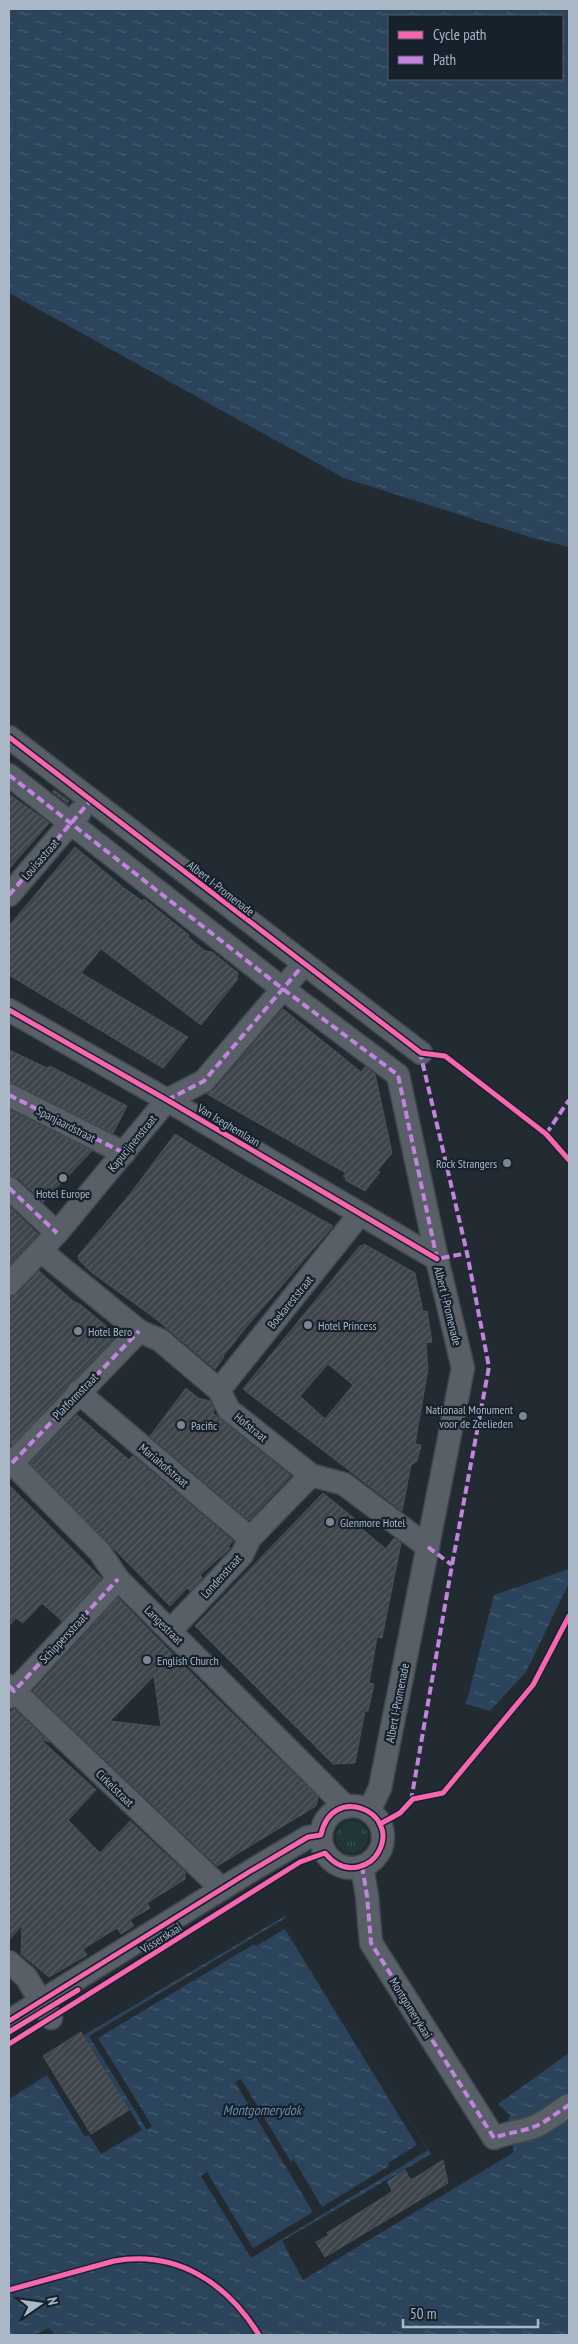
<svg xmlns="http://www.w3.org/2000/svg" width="578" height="2344" font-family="'PT Sans Narrow',sans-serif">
<defs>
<pattern id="grass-tufts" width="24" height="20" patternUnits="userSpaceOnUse" patternTransform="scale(1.25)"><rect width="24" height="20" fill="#203638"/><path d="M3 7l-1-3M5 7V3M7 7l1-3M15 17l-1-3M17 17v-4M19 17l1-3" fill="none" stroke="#3e5153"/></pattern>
<pattern id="water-ripples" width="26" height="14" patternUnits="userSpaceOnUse" patternTransform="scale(1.25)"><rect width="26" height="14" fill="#2b445b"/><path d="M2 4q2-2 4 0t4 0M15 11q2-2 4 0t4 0" fill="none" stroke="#475d71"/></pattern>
<pattern id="building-hatch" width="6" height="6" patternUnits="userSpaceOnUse" patternTransform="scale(1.25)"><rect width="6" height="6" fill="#3d444a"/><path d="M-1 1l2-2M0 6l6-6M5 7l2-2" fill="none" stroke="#565d63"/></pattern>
</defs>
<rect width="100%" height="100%" fill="#232b32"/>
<circle fill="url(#grass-tufts)" cx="352" cy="1837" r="16"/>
<g fill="url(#water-ripples)" fill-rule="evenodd">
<path d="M9,9H569V547L533,538L344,478L9,293ZM389,16H562V79H389Z"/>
<path d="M569,1569V1583L526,1672L490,1711L466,1704L494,1595Z"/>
<path d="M285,1916L431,2154L282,2241L303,2280L514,2152L507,2125L510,2115L498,2104L569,2053V2335H55L49,2328L34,2335H9V2099L47,2075L85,2137L89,2135L101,2154L142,2130L84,2035Z"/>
</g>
<path fill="#232b32" d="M287,1917L428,2150L251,2258L201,2176L207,2172L253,2248L313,2212L235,2082L241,2079L291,2162L294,2160L322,2207L389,2166L388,2163L417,2145L285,1929L256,1946L254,1944L98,2038L152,2126L147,2130L89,2036Z"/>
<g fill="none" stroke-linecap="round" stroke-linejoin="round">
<path stroke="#668bad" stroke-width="1" stroke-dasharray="6 5" stroke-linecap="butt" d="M9,2290L114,2261C177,2250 227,2283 259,2335"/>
</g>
<g fill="url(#building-hatch)" stroke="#4a525a" fill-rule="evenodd">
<path d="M54,790L69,801L67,803L53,792Z"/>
<path d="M9,794L49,823L9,869Z"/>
<path d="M75,847L124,888L142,901L144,899L189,935L188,937L205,951L212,952L238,973L237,980L201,1025L101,949L81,973L188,1037L163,1068L9,975V926Z"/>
<path d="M283,1009L361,1072L365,1067L375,1074L392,1153L377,1171L380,1172L365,1191L345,1180L346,1178L343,1176L346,1173L207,1094L214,1090Z"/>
<path d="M9,1050L47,1068L50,1066L127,1106L113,1133L9,1082Z"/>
<path d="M9,1110L92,1151L43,1202L18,1178L9,1175Z"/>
<path d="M175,1134L235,1171L333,1226L248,1325L223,1356L224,1357L215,1369L156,1319L91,1272L79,1260L78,1256L130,1194Z"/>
<path d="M9,1206L38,1234L9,1265Z"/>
<path d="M364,1244L415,1273L423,1312L427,1311L432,1342L426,1343L428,1369L415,1444L421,1445L417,1461L411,1465L402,1511L243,1389L359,1247ZM328,1364L353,1385L325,1419L300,1396Z"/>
<path d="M39,1271L73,1301L81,1305L117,1335L12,1445L9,1442V1297L19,1293Z"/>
<path d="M186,1388L198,1398L210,1401L214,1409L213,1413L221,1420L291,1476L249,1520L150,1436Z"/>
<path d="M77,1415L129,1460L133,1456L233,1541L228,1547L230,1548L227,1551L200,1575L202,1578L190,1591L187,1588L170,1606L30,1463Z"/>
<path d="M9,1485L101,1578L62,1621L42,1603L23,1623L16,1618L9,1626Z"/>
<path d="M323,1493L354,1518L356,1524L386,1549L394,1538L401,1543L382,1638L377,1637L369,1683L374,1684L368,1711H365L355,1763L333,1764L195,1626Z"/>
<path d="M118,1598L205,1687L318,1797L316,1806L217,1866L33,1691ZM154,1676L161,1727L110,1721Z"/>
<path d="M14,1709L49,1742L40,1739L96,1790L68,1820L100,1853L130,1821L185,1872V1879L147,1903L150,1908L130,1920L134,1926L121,1934L117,1928L83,1949L87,1955L49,1977L21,1954L22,1925L9,1940V1711L10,1712Z"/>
<path d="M81,2032L129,2110L91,2134L43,2056Z"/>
<path d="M443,2160L448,2183L325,2257L316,2242L329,2235L327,2233L390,2193L392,2190L387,2182L405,2170L410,2179H413Z"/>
</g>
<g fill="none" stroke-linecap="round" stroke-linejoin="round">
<g stroke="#41484e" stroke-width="25">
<g id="minor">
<path d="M9,737L421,1053"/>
<path d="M9,775L283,989L398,1075L437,1259L463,1368L380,1788L369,1811"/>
<path d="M9,895L80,812"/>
<path d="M9,1010L167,1100L437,1259"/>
<path d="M9,1095L124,1153"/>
<path d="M9,1188L57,1233"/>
<path d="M41,1251L139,1331L160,1340L219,1390L229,1410L311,1475L344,1484L428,1547"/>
<path d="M9,1284L57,1233L167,1100L204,1081L304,964"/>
<path d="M219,1390L360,1214"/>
<path d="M78,1392L250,1538"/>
<path d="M9,1460L100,1552L118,1579L346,1807"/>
<path d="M12,1463L139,1331"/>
<path d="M170,1631L242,1555L250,1538L311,1475"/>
<path d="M9,1686L222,1889"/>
<path d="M9,1697L118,1579"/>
<circle cx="352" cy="1837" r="31"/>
<path d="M362,1866L367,1896L371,1943L494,2138C509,2132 522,2132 536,2126C547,2121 558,2112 569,2105"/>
<path d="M9,1962L26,1977L51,2018"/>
<path d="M9,2021L249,1872L308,1837L321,1835"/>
</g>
</g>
<use href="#minor" stroke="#585f67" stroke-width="22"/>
<g stroke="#c483df" stroke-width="4" stroke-dasharray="8 4" stroke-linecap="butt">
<path d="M9,775L283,989L398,1075L437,1259L467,1253"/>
<path d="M9,895L91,800"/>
<path d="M9,1095L124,1153"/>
<path d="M167,1100L204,1081L304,964"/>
<path d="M546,1134L569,1100"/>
<path d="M9,1188L57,1233"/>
<path d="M12,1463L139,1331"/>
<path d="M428,1547L452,1565"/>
<path d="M9,1686L14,1691L118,1579"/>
<path d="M411,1801L452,1565L489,1367L467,1253L420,1052"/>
<path d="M362,1866L367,1896L371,1943L494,2138C509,2132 522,2132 536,2126C547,2121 558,2112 569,2105"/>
</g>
<g stroke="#16212c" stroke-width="8">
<g id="cycleway">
<path d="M9,737L421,1053L445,1056L546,1134L569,1160"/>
<path d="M9,1010L167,1100L437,1259"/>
<path d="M380,1824L400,1813L413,1799L443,1793L533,1685L569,1616"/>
<path d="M9,2021L249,1872L308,1837L321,1835C331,1783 400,1811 379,1851C375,1859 367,1865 358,1867C344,1870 333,1863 325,1853L300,1862L9,2044"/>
<path d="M9,2032L78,1990"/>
<path d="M9,2290L114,2261C177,2250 227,2283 259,2335"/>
</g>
</g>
<use href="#cycleway" stroke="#f766af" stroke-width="5"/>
</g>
<g fill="#7b8692" stroke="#16212c" stroke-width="2">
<circle cx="507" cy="1163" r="5"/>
<circle cx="63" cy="1178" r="5"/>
<circle cx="308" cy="1325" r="5"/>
<circle cx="78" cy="1331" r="5"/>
<circle cx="523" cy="1416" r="5"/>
<circle cx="181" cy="1425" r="5"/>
<circle cx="330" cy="1522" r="5"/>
<circle cx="147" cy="1660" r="5"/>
</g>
<g text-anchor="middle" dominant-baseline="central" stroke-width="4.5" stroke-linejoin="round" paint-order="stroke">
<g font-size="12" fill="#aab7c6" stroke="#16212c">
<text transform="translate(40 859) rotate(-49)">Louisastraat</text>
<text transform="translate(221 888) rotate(38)">Albert I-Promenade</text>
<text transform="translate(66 1124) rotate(27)">Spanjaardstraat</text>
<text transform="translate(229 1125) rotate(31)">Van Iseghemlaan</text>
<text transform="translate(132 1143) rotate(-51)">Kapucijnenstraat</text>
<text transform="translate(290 1302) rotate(-51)">Boekareststraat</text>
<text transform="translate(448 1306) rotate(76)">Albert I-Promenade</text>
<text transform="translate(75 1396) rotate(-46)">Platformstraat</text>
<text transform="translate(251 1427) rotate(39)">Hofstraat</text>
<text transform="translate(164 1465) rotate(40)">Mariahofstraat</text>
<text transform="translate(221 1576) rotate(-48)">Londenstraat</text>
<text transform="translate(164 1625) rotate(45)">Langestraat</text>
<text transform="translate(63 1638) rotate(-47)">Schippersstraat</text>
<text transform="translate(397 1703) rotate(-79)">Albert I-Promenade</text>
<text transform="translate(115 1788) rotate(44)">Cirkelstraat</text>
<text transform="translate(161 1938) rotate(-32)">Visserskaai</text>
<text transform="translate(411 2008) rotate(58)">Montgomerykaai</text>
</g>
<g font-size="12" fill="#aab7c6" stroke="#16212c" text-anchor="start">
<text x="497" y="1163" text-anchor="end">Rock Strangers</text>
<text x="63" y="1193" text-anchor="middle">Hotel Europe</text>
<text x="318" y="1325">Hotel Princess</text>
<text x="88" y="1331">Hotel Bero</text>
<text x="513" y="1409" text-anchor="end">Nationaal Monument<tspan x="513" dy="14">voor de Zeelieden</tspan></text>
<text x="191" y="1425">Pacific</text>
<text x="340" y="1522">Glenmore Hotel</text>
<text x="157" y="1660">English Church</text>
</g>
<g font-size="14" font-style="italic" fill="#668bad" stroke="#16212c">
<text x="262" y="2110">Montgomerydok</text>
</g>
</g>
<rect width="578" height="2344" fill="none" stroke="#aab7c6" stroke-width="20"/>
<rect x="388" y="15" width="175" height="65" fill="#16212c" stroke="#515d6a"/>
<rect x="398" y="31" width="25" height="8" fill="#f766af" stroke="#515d6a"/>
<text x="433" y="40" font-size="15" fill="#aab7c6">Cycle path</text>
<rect x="398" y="56" width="25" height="8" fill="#c483df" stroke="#515d6a"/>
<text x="433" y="65" font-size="15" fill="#aab7c6">Path</text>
<g transform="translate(40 2304) rotate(77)" stroke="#16212c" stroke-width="4" paint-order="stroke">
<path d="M0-4L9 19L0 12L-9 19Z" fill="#aab7c6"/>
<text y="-8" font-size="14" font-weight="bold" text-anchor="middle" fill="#aab7c6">N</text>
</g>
<path d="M403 2319v8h135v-8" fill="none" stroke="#aab7c6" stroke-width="2.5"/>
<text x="410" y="2319" font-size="15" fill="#aab7c6" stroke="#16212c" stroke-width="4" paint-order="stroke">50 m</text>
</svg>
